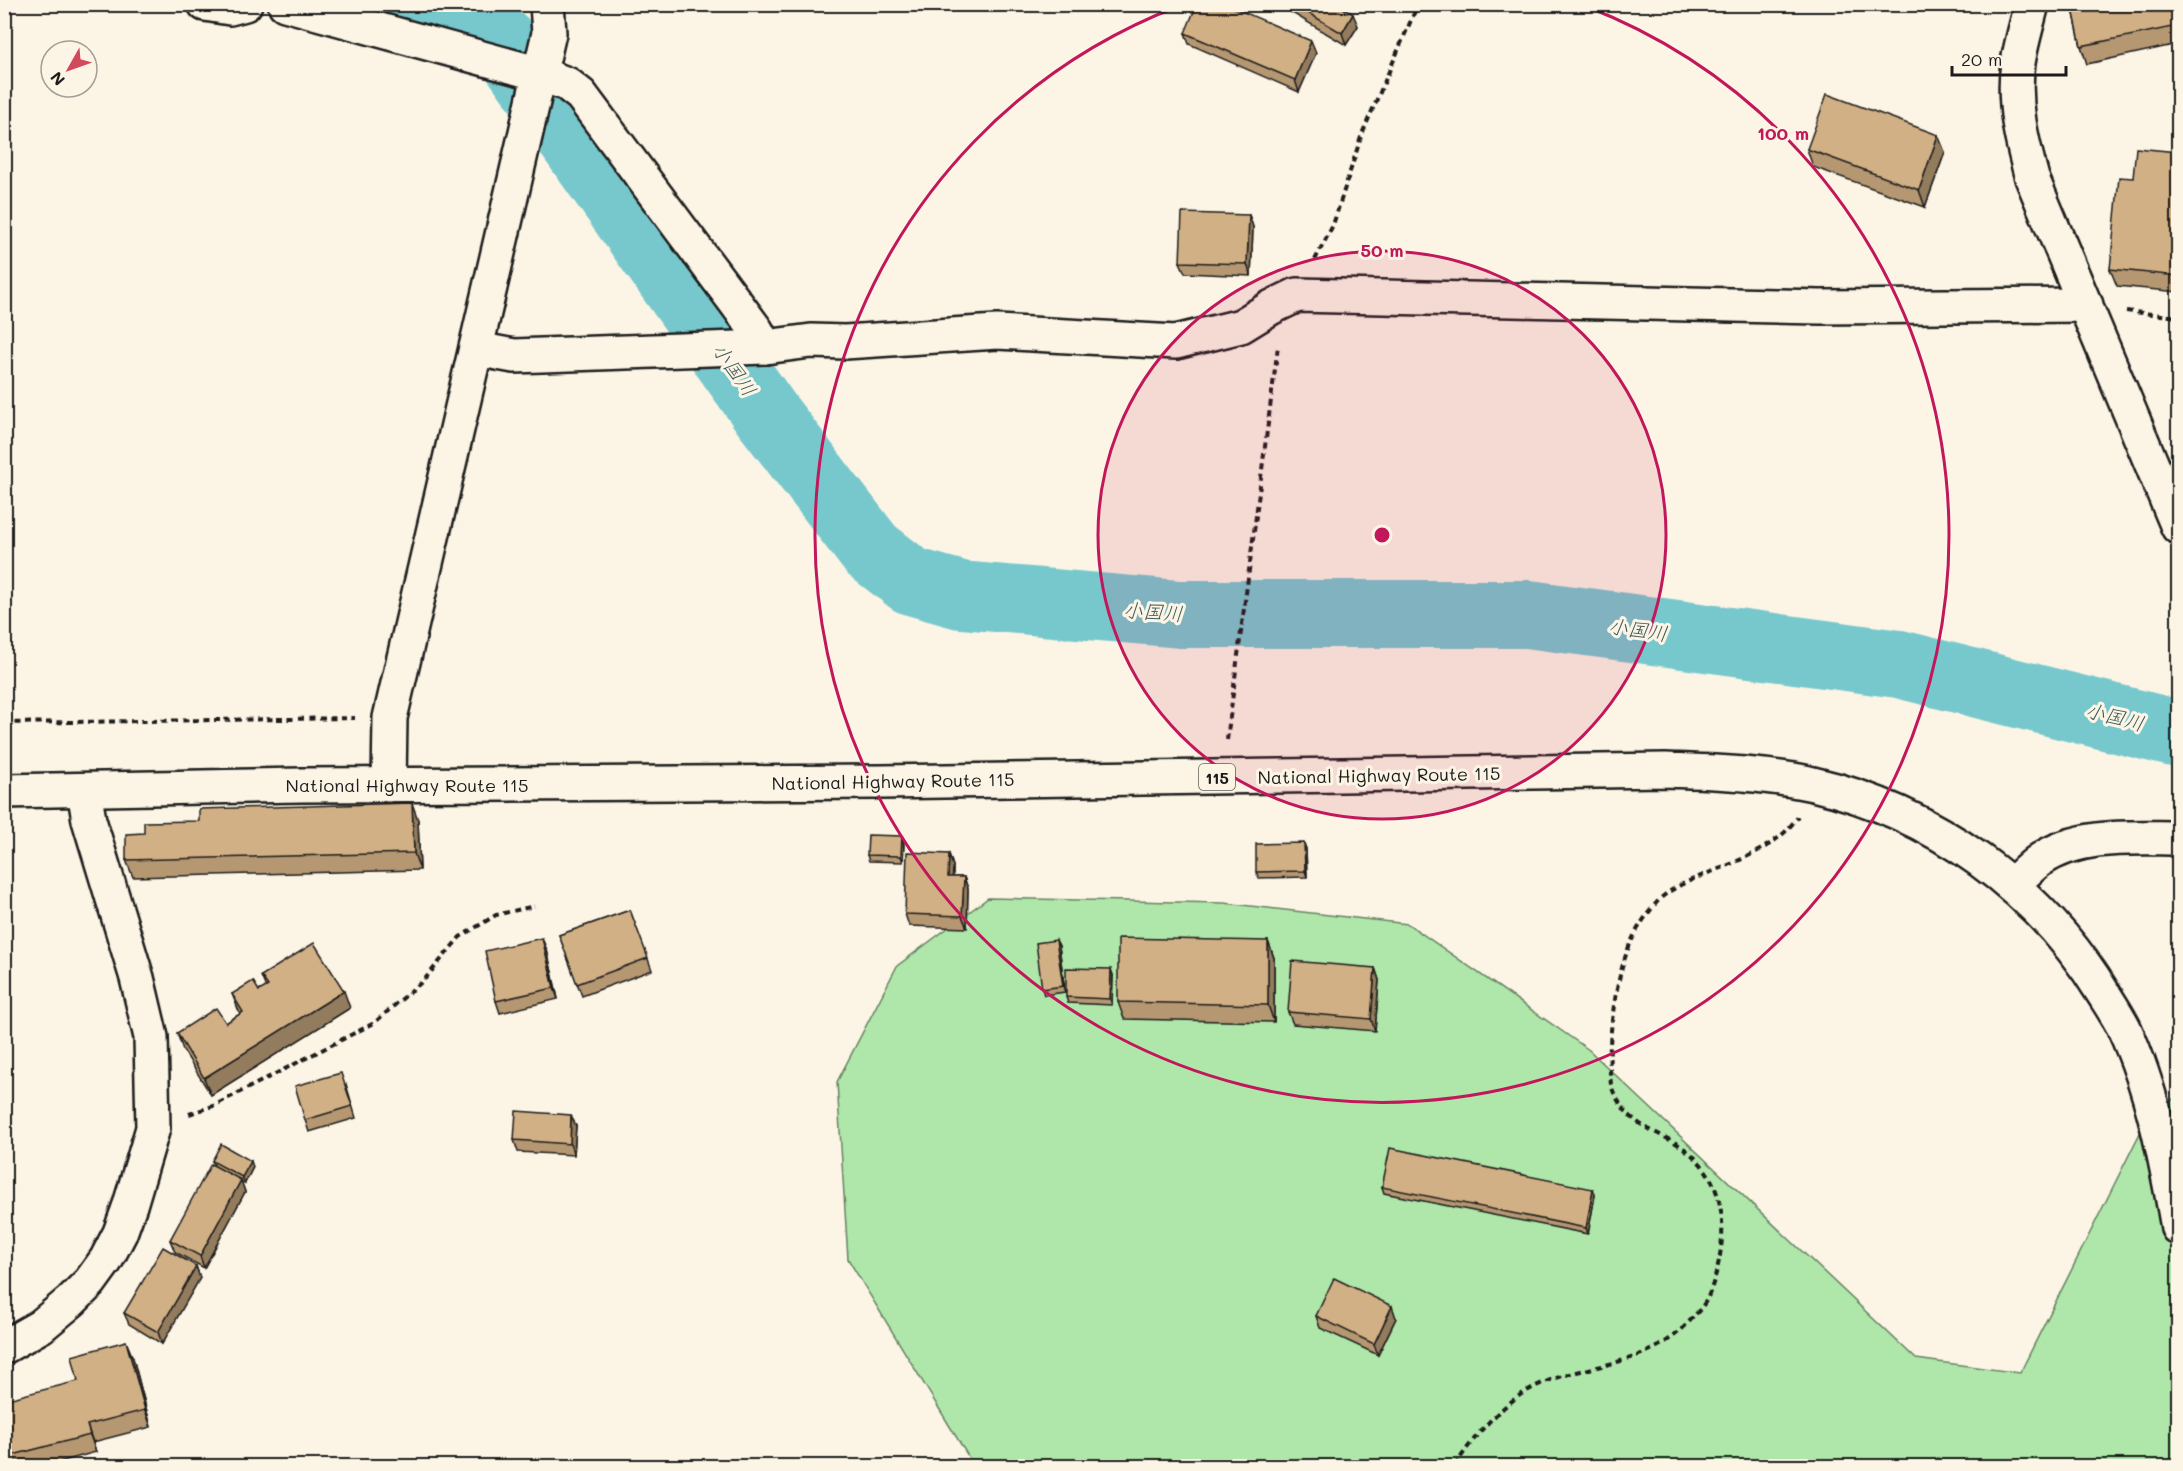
<svg xmlns="http://www.w3.org/2000/svg" width="2183" height="1471" font-family="Mali,'Klee One',sans-serif">
<rect width="100%" height="100%" fill="#fcf5e5"/>
<filter id="ink" filterUnits="userSpaceOnUse"><feTurbulence type="fractalNoise" baseFrequency=".0167" numOctaves="2"/><feDisplacementMap in="SourceGraphic" scale="12" xChannelSelector="R" yChannelSelector="G"/><feConvolveMatrix kernelMatrix="1 2 1 2 8 2 1 2 1" color-interpolation-filters="sRGB"/></filter>
<g filter="url(#ink)">
<path fill="#afe7aa" stroke="#668263" stroke-width="1.5" d="M988,898L1224,903L1408,924L1589,1050L1916,1359L2020,1373L2141,1131L2178,1094V1466H974L848,1259L837,1082L897,966Z"/>
<g fill="none" stroke-linecap="round" stroke-linejoin="round">
<path stroke="#77c8cd" stroke-width="68" d="M395,4L441,19L503,42L767,415L871,550L911,581L961,595L1180,614H1528L1899,664L2174,733L2178,732"/>
<g stroke="#1c1c1c" stroke-width="38">
<g id="minor">
<path d="M205,4L230,8L245,4"/>
<path d="M285,4L540,74L567,84L581,95L756,330L765,347"/>
<path d="M2032,4C2027,24 2021,44 2018,63C2012,102 2022,142 2032,178L2178,527"/>
<path d="M476,349L514,356L765,347L811,341L845,342L997,332L1176,342L1241,326L1272,307L1297,295L1820,307L2086,305"/>
<path d="M389,785L390,718L549,33L547,4"/>
<path d="M2012,885C2021,877 2030,867 2040,860C2080,833 2133,838 2178,838"/>
<path d="M4,1347L41,1326L71,1301L90,1282L106,1260L120,1233L130,1205L153,1128L151,1037L137,978L89,820L84,790"/>
</g>
</g>
<g stroke="#1c1c1c" stroke-width="38">
<path id="highway" d="M4,791L302,785L882,782L1665,770C1714,772 1765,773 1813,784C1933,812 2039,888 2103,993C2110,1004 2118,1016 2124,1028C2153,1091 2166,1160 2178,1228"/>
</g>
<g stroke="#1c1c1c" stroke-width="4" stroke-dasharray="6 4.5" stroke-linecap="butt">
<path d="M1315,260L1333,225L1362,134L1418,4"/>
<path d="M2126,311L2178,317"/>
<path d="M4,723L355,718"/>
<path d="M1227,740L1278,346"/>
<path d="M189,1114L213,1106L374,1023L424,980L460,937L496,915L534,906"/>
<path d="M1455,1466C1474,1436 1502,1403 1534,1387C1585,1362 1645,1369 1688,1323C1695,1315 1704,1306 1708,1297C1730,1242 1732,1175 1674,1142C1656,1132 1637,1126 1624,1109C1619,1103 1612,1091 1611,1084C1606,1046 1615,975 1632,940C1637,928 1649,911 1658,901C1671,886 1706,874 1724,867C1742,859 1763,850 1778,838C1786,832 1792,824 1798,817"/>
</g>
<use href="#minor" stroke="#fcf5e5" stroke-width="33"/>
<use href="#highway" stroke="#fcf5e5" stroke-width="33"/>
</g>
<g fill="#b59772" stroke="#1c1c1c" stroke-width="1.5">
<path d="M1277,4H1337L1358,26L1346,45Z"/>
<path d="M2072,4H2175L2178,20V44L2087,64L2081,46Z"/>
<path d="M1185,33L1311,41L1316,53L1299,92L1189,44Z"/>
<path d="M1807,149L1945,152L1925,207L1813,167Z"/>
<path d="M2178,152V292L2117,286L2110,269L2133,178Z"/>
<path d="M1249,215L1253,227L1251,276L1185,273L1180,262Z"/>
<path d="M418,820L420,870L133,877L126,860Z"/>
<path d="M902,836L904,842L903,862L869,861L867,855Z"/>
<path d="M1306,849L1307,877L1259,878L1256,872Z"/>
<path d="M949,854L953,866V877H964L968,889L967,928L909,926L905,914Z"/>
<path d="M630,910L652,970L582,996L559,935Z"/>
<path d="M1056,940L1059,946L1065,992L1044,995L1042,989Z"/>
<path d="M1268,941L1274,958V1022L1124,1019L1118,1002Z"/>
<path d="M547,950L558,999L500,1013L496,1001Z"/>
<path d="M1375,968L1379,980L1375,1031L1293,1024L1288,1012Z"/>
<path d="M1113,975L1112,1005L1068,1003L1066,997Z"/>
<path d="M261,976L350,1008L211,1095L183,1050L177,1033L226,1023L240,1014L232,994L259,991L266,988Z"/>
<path d="M346,1084L356,1118L309,1132L305,1120Z"/>
<path d="M576,1126L574,1155L518,1152L514,1140Z"/>
<path d="M212,1161L253,1167L245,1183L241,1182L245,1192L204,1268L175,1252L170,1240L214,1165Z"/>
<path d="M1382,1187L1593,1189L1595,1195L1588,1234L1384,1193Z"/>
<path d="M196,1266L200,1278L162,1344L129,1324L124,1313Z"/>
<path d="M1316,1316L1396,1318L1378,1355L1320,1328Z"/>
<path d="M133,1358L151,1427L93,1442L96,1452L41,1467H13L9,1456L78,1381Z"/>
</g>
<g fill="#937b5d" stroke="#1c1c1c" stroke-width="1.5">
<path d="M2173,4H2175L2178,20V29Z"/>
<path d="M1353,14L1358,26L1346,45L1342,33Z"/>
<path d="M1311,41L1316,53L1299,92L1295,80Z"/>
<path d="M1938,135L1945,152L1925,207L1919,190Z"/>
<path d="M1249,215L1253,227L1251,276L1247,264Z"/>
<path d="M412,803L418,820L420,870L414,853Z"/>
<path d="M902,836L904,842L903,862L901,856Z"/>
<path d="M1304,843L1306,849L1307,877L1305,871Z"/>
<path d="M949,854L953,866L952,889L948,877Z"/>
<path d="M964,877L968,889L967,928L962,916Z"/>
<path d="M542,938L547,950L558,999L554,988Z"/>
<path d="M1056,940L1059,946L1065,992L1063,986Z"/>
<path d="M1268,941L1274,958V1022L1268,1005Z"/>
<path d="M1375,968L1379,980L1375,1031L1371,1019Z"/>
<path d="M1111,969L1113,975L1112,1005L1110,999Z"/>
<path d="M344,991L350,1008L211,1095L204,1078Z"/>
<path d="M571,1115L576,1126L574,1155L570,1144Z"/>
<path d="M251,1161L253,1167L245,1183L242,1177Z"/>
<path d="M241,1180L245,1192L204,1268L200,1256Z"/>
<path d="M1593,1189L1595,1195L1588,1234L1586,1228Z"/>
<path d="M196,1266L200,1278L162,1344L158,1332Z"/>
<path d="M1392,1306L1396,1318L1378,1355L1374,1344Z"/>
<path d="M126,1341L133,1358L151,1427L145,1410Z"/>
<path d="M87,1425L93,1442L96,1452L90,1435Z"/>
</g>
<g fill="#d2b085" stroke="#1c1c1c" stroke-width="1.5">
<path d="M1197,4H1225L1311,41L1295,80L1185,33Z"/>
<path d="M1293,4H1337L1353,14L1342,33Z"/>
<path d="M2072,4H2173L2177,26L2081,46Z"/>
<path d="M1827,94L1938,135L1919,190L1807,149Z"/>
<path d="M2136,148L2178,152V276L2110,269L2119,177L2133,178Z"/>
<path d="M1182,213L1249,215L1247,264L1180,262Z"/>
<path d="M412,803L414,853L126,860V834L144,833V822L199,821V809Z"/>
<path d="M868,835L902,836L901,856L867,855Z"/>
<path d="M1304,843L1305,871L1256,872V844Z"/>
<path d="M907,852L949,854L948,877H964L962,916L905,914Z"/>
<path d="M630,910L648,958L577,984L559,935Z"/>
<path d="M542,938L554,988L496,1001L485,951Z"/>
<path d="M1118,938L1268,941V1005L1118,1002Z"/>
<path d="M1056,940L1063,986L1042,989L1036,943Z"/>
<path d="M314,943L344,991L204,1078L177,1033L216,1008L226,1023L243,1012L232,994L253,981L259,991L268,986L261,976Z"/>
<path d="M1292,961L1375,968L1371,1019L1288,1012Z"/>
<path d="M1066,968L1111,969L1110,999L1066,997Z"/>
<path d="M341,1073L352,1106L305,1120L295,1086Z"/>
<path d="M516,1111L571,1115L570,1144L514,1140Z"/>
<path d="M221,1144L251,1161L242,1177L212,1161Z"/>
<path d="M1390,1148L1593,1189L1586,1228L1382,1187Z"/>
<path d="M211,1164L241,1180L200,1256L170,1240Z"/>
<path d="M163,1247L196,1266L158,1332L124,1313Z"/>
<path d="M1334,1278L1392,1306L1374,1344L1316,1316Z"/>
<path d="M126,1341L145,1410L87,1425L90,1435L9,1456L4,1439V1400L78,1381L72,1356Z"/>
</g>
</g>
<circle cx="1382" cy="535" r="284" fill="#c2185b" fill-opacity=".12"/>
<g fill="none" stroke="#c2185b" stroke-width="3">
<circle cx="1382" cy="535" r="284"/>
<path d="M1585 6A567 567 0 1 1 1179 6"/>
</g>
<g text-anchor="middle" dominant-baseline="central" stroke-width="6" stroke-linejoin="round" paint-order="stroke">
<rect fill="#fcf5e5" stroke="#5f5d58" stroke-width="1.5" x="1199" y="764" width="36" height="26" rx="4.5"/>
<g font-size="16" font-weight="bold" fill="#1c1c1c">
<text x="1217" y="777">115</text>
</g>
<g font-size="18" fill="#1c1c1c" stroke="#fcf5e5">
<text transform="translate(1379 775) rotate(-1)">National Highway Route 115</text>
<text transform="translate(893 781) rotate(-1)">National Highway Route 115</text>
<text x="407" y="785">National Highway Route 115</text>
</g>
<g font-size="20" font-style="italic" fill="#3c585a" stroke="#fcf5e5">
<text transform="translate(735 369) rotate(55)">小国川</text>
<text transform="translate(1153 611) rotate(4)">小国川</text>
<text transform="translate(1638 629) rotate(8)">小国川</text>
<text transform="translate(2115 716) rotate(14)">小国川</text>
</g>
</g>
<circle cx="1382" cy="535" r="9" fill="#c2185b" stroke="#fcf5e5" stroke-width="3"/>
<g font-size="18" text-anchor="middle" font-weight="bold" fill="#c2185b" stroke="#fcf5e5" stroke-width="6" stroke-linejoin="round" paint-order="stroke">
<text x="1783" y="140">100 m</text>
<text x="1382" y="257">50 m</text>
</g>
<rect width="2183" height="1471" fill="none" stroke="#fcf5e5" stroke-width="24"/>
<rect x="12" y="12" width="2159" height="1447" fill="none" stroke="#1c1c1c" stroke-width="2" filter="url(#ink)"/>
<g transform="translate(69 69) rotate(230)"><circle r="28" fill="#fcf5e5" stroke="#a29e95" stroke-width="1.5"/>
<path d="M0-4.5L10 22L0 15L-10 22Z" fill="#d1495b"/>
<text y="-9" font-size="16" font-weight="bold" text-anchor="middle" fill="#1c1c1c">N</text>
</g>
<path d="M1952 66v9h114v-9" fill="none" stroke="#1c1c1c" stroke-width="3"/>
<text x="1961" y="66" font-size="18" fill="#1c1c1c" stroke="#fcf5e5" stroke-width="4.5" paint-order="stroke">20 m</text>
</svg>
